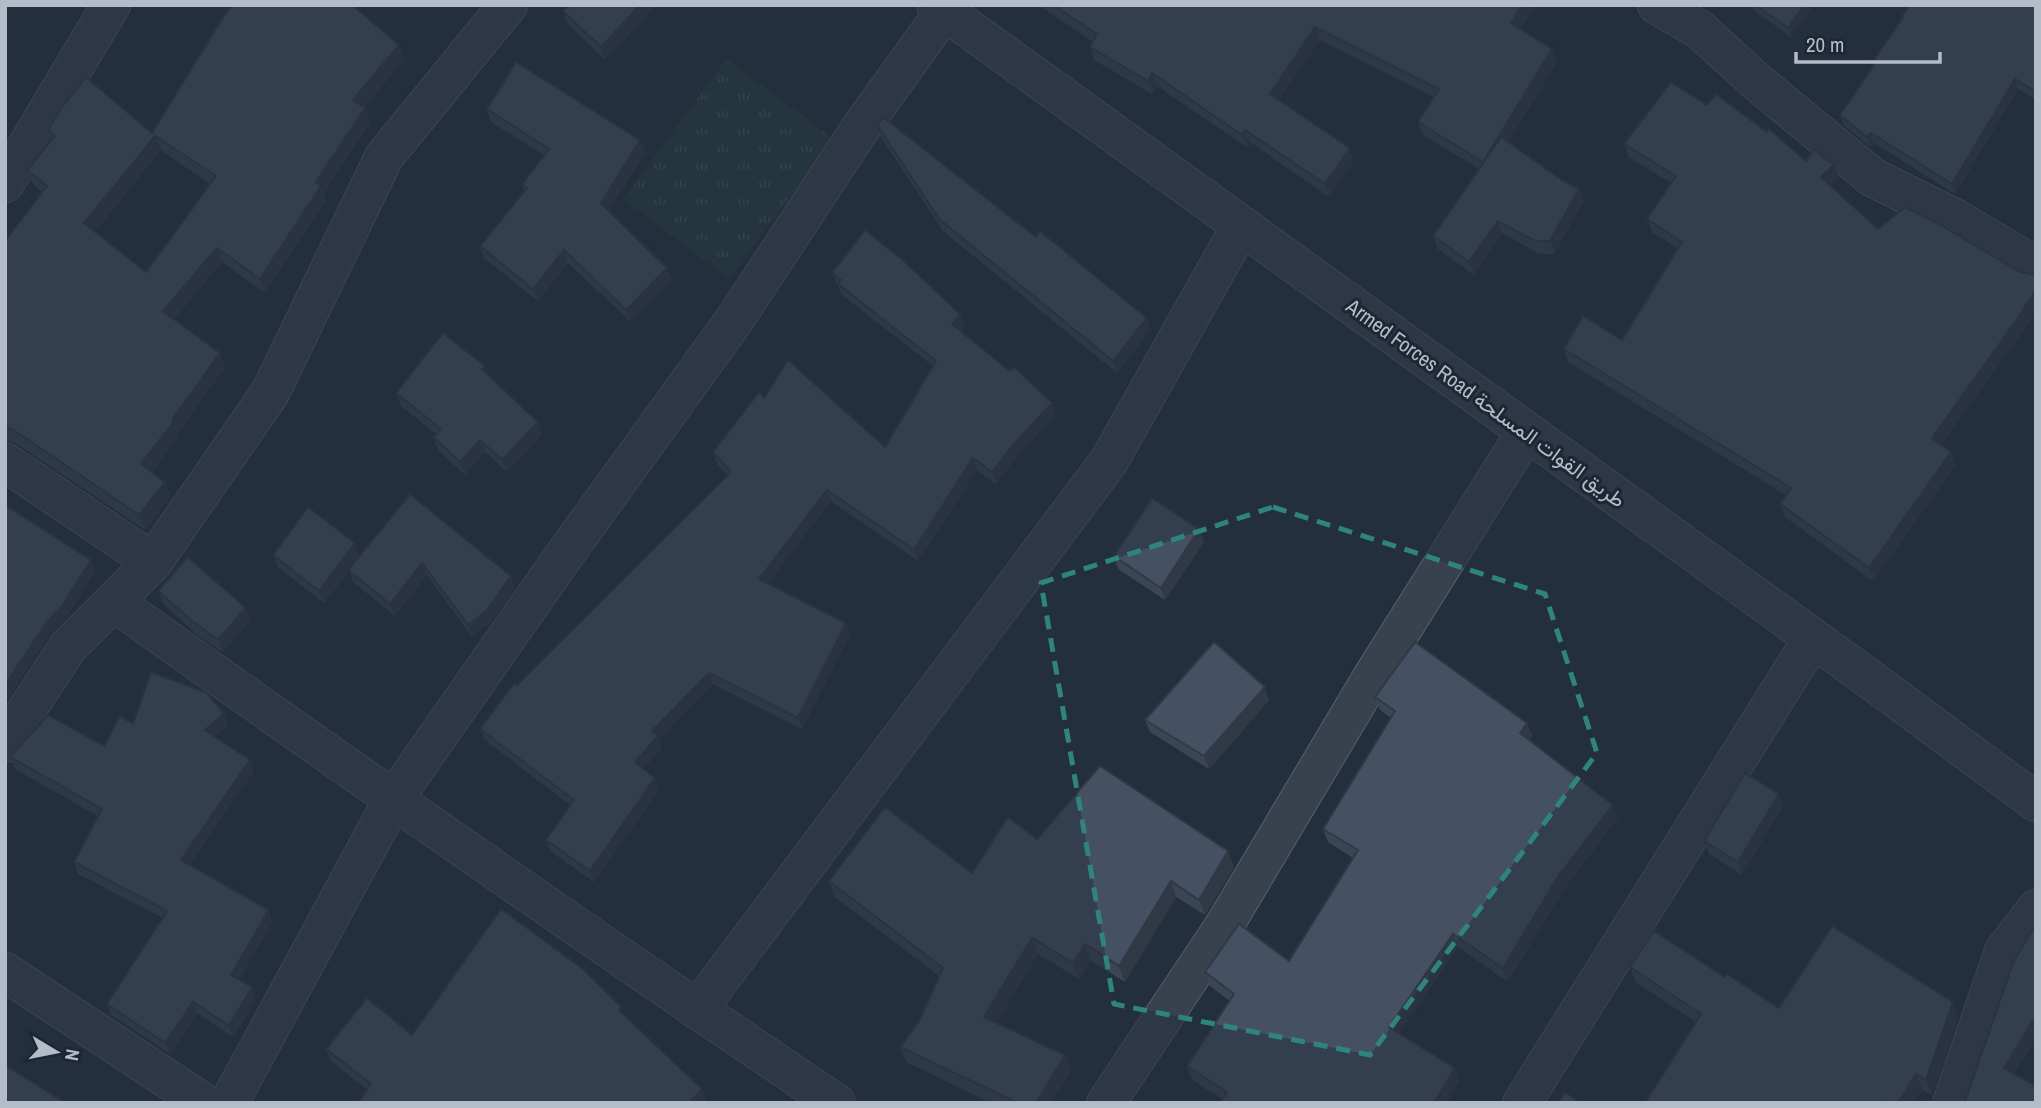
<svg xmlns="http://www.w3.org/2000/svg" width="2041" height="1108" font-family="'Archivo Narrow',Vazirmatn,sans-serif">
<defs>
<pattern id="grass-tufts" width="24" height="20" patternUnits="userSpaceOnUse" patternTransform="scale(1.75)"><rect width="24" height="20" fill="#263c3f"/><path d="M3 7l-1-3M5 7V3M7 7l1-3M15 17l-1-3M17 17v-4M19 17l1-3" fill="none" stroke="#435659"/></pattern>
</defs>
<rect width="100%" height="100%" fill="#242f3e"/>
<path fill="url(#grass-tufts)" d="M727,59L833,139L729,279L623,199Z"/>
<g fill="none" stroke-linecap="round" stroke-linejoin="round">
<g stroke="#565f6c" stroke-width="40">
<g id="minor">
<path d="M936,5L1867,677L2036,802"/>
<path d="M1657,5L1700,30L1756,81L1872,177L1956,219L2036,266"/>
<path d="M5,183L111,5"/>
<path d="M5,462L153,562"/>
<path d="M114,602C353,772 593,940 836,1103"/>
<path d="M5,743L68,647L153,562L270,393L384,157L508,5"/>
<path d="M5,972L204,1103"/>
<path d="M697,1010L1109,461L1241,226"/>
<path d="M229,1103L393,800L563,557L735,319L862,126L949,5"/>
<path d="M1106,1103L1224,926L1371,679L1526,432"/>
<path d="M1522,1103L1813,638"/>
<path d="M1952,1103L2004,951L2036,909"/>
</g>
</g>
<use href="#minor" stroke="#38414e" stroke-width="38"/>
</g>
<g fill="#3b4654" fill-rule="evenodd">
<path d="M657,5L605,60L568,24L563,11Z"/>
<path d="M1038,5H1535L1520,29L1552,49L1557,62L1508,142L1584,201L1554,254H1539L1502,233L1474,275L1438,249L1433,236L1479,169L1423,135L1418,122L1434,97L1320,40L1279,100L1354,161L1329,197L1250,142L1247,147L1157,86L1152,94L1094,60L1090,47L1093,42Z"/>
<path d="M1747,5H1813L1791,37Z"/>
<path d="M2036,5V100L2018,89L1955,194L1874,143L1870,147L1844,125L1840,115L1873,66L1872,63L1903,19L1902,16Z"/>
<path d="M399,45L404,59L364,108L370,122L324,193L326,200L265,293L222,262L174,319L225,367L178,433L179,436L152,472L165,482L170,497L145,530L17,444L7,440L5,438V241L42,192L33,184L27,170L51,140L48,130L152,133ZM161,150L210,184L146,272L95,232Z"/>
<path d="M1707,105L1806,161L1834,165L1839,178L1831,186L1878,229L2020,272L2036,275V311L2018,338L1941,445L1956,465L1873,581L1785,517L1780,504L1786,495L1568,362L1564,349L1622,340L1678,249L1652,232L1647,219L1671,183L1629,157L1624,144Z"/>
<path d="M487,109L645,152L609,211L667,268L672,280L631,322L568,263L538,301L484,258L480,246L524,191L522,184L544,155L491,122Z"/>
<path d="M877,125L1151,330L1117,373L943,231L881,137Z"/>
<path d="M832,273L960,314L964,326L960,331L1056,415L1018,455L996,484L977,470L918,561L831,501L768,583L850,634L802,729L713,684L659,740L662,748L643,769L659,790L594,882L550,851L546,840L570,805L485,740L480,729L517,685L728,475L717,464L713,452L764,398L885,447L933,366L842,295Z"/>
<path d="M487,374L542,435L507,472L485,452L465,475L438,450L433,437L436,434L401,406L396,393Z"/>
<path d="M410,494L515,588L491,622L472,637L427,575L395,616L353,582L349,571L324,603L278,567L273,555L355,543L360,556Z"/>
<path d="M1199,529L1204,542L1165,600L1118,569L1114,556Z"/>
<path d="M158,591L250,620L223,652L196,634L163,603Z"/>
<path d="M1375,697L1527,723L1532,736L1529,741L1618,818L1564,889L1508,982L1458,947L1399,1033L1460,1081L1222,1099L1192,1080L1187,1066L1230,1001L1210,986L1205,972L1289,961L1353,858L1328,842L1323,829L1391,718L1380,710Z"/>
<path d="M1269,700L1209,769L1150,732L1145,720Z"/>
<path d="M133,724L228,726L215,736L250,760L254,771L190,864L273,921L239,979L256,999L233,1037L197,1013L170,1054L111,1015L107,1004L163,918L78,874L74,862L98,816L15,769L10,757L104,746Z"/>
<path d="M1783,806L1742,875L1709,854L1704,841Z"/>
<path d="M1037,839L1234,867L1205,915L1176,897L1125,982L1090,960L1079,979L1038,954L996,1023L1065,1055L1071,1071L1051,1103H991L906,1062L900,1047L919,1021L939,976L835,897L829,881L972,873Z"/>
<path d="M1630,967L1725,977L1779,1008L1953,1002L1958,1017L1932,1095L1922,1090L1914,1103H1645L1696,1022L1636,982Z"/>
<path d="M625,1016L702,1089L706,1101L704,1103H358L367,1090L331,1061L326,1049L412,1035Z"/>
</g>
<g fill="#303945">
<path d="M640,5H657L605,60L601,47Z"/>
<path d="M1522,5H1535L1516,36L1511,23Z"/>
<path d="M1804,5H1813L1791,37L1788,28Z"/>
<path d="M1315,27L1320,40L1275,106L1270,94Z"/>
<path d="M399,45L404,59L358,115L353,100Z"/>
<path d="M1552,49L1557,62L1488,175L1483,162Z"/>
<path d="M1152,73L1157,86L1152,94L1148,81Z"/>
<path d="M2015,79L2018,89L1955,194L1952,184Z"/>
<path d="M365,108L370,122L324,193L326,200L265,293L260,279L316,182Z"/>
<path d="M1245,130L1250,142L1247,147L1242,135Z"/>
<path d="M1871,133L1874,143L1870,147L1867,137Z"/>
<path d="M155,136L161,150L90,238L84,223Z"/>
<path d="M640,140L645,152L606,216L601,203Z"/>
<path d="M1350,148L1354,161L1329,197L1325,184Z"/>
<path d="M1834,165L1839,178L1826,190L1821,177Z"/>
<path d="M1579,189L1584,201L1554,254L1550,241Z"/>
<path d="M1498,221L1502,233L1474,275L1469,262Z"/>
<path d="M217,248L222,262L169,326L163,311Z"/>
<path d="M564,250L568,263L538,301L533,289Z"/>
<path d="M667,268L672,280L631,322L626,310Z"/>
<path d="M2036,290V311L2018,338L1937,451L1932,438Z"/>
<path d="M960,314L964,326L956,336L952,324Z"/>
<path d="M1147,318L1151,330L1117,373L1113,361Z"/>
<path d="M220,353L225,367L178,433L179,436L147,479L141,464Z"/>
<path d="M1052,403L1056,415L1018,455L996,484L992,472L1014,444Z"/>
<path d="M538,422L542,435L507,472L502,460Z"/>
<path d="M480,440L485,452L465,475L460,462Z"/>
<path d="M1951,452L1956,465L1873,581L1869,568Z"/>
<path d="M973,458L977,470L918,561L914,550Z"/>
<path d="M165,482L170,497L145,530L139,515Z"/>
<path d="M827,490L831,501L763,590L759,579Z"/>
<path d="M1199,529L1204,542L1165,600L1161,588Z"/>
<path d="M355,543L360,556L324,603L319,591Z"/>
<path d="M91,560L95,572L66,618L50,635L5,703V685L46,623Z"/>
<path d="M422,563L427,575L395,616L390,604Z"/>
<path d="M511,576L515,588L491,622L472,637L468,625Z"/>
<path d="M246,608L250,620L223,652L218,640Z"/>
<path d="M846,623L850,634L802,729L798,718Z"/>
<path d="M709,673L713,684L659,740L662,748L639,773L635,762L652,731Z"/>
<path d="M1265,687L1269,700L1209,769L1204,756Z"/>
<path d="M224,714L228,726L209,741L205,730Z"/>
<path d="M1527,723L1532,736L1525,747L1520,733Z"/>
<path d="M250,760L254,771L185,871L181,860Z"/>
<path d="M655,778L659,790L594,882L590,871Z"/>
<path d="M1779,794L1783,806L1742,875L1738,862Z"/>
<path d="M1613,805L1618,818L1564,889L1508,982L1503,968L1559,875Z"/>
<path d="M1228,851L1234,867L1205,915L1199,900Z"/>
<path d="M1171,881L1176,897L1125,982L1119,966Z"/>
<path d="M269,910L273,921L235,986L231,975Z"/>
<path d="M1453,934L1458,947L1394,1040L1389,1027Z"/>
<path d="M1032,938L1038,954L990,1033L984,1017Z"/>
<path d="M1085,944L1090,960L1079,979L1073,963Z"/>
<path d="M252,987L256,999L233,1037L229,1026Z"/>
<path d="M193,1002L197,1013L170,1054L165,1043Z"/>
<path d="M1953,1002L1958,1017L1932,1095L1926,1080Z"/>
<path d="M2036,1016V1039L2009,1082L2004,1068Z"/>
<path d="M1065,1055L1071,1071L1051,1103H1036Z"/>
<path d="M1455,1068L1460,1081L1447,1103H1434Z"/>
<path d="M1916,1074L1922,1090L1914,1103H1898Z"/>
<path d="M702,1089L706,1101L704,1103H689Z"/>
</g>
<g fill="#455162" stroke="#303945" stroke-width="2" fill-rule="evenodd">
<path d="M232,5H352L399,45L353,100L365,108L316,182L321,186L260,279L217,248L163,311L220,353L172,420L174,421L141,464L165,482L139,515L12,429L5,427V241L47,186L27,170L55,136L48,130L61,108L86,77L152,133L222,19ZM155,136L216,176L146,272L84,223Z"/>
<path d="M569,5H640L601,47L563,11Z"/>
<path d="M1053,5H1522L1511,23L1552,49L1483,162L1418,122L1439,89L1315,27L1270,94L1350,148L1325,184L1245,130L1242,135L1152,73L1148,81L1090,47L1097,34Z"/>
<path d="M1756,5H1804L1788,28Z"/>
<path d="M1910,5H2036V92L2015,79L1952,184L1871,133L1867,137L1840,115L1874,65L1872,63L1903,17L1902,16Z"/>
<path d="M516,62L640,140L601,203L667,268L626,310L564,250L533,289L480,246L527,188L522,184L549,149L487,109Z"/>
<path d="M1671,82L1707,105L1716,94L1767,132L1769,129L1806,161L1814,149L1834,165L1821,177L1878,229L1905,207L1941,225L2020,272L2036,275V290L2013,325L1932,438L1951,452L1869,568L1780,504L1791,488L1564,349L1583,316L1622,340L1682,242L1647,219L1676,176L1624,144Z"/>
<path d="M883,117L1036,237L1040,231L1147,318L1113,361L939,219L877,125Z"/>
<path d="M1501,137L1562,180L1579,189L1550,241H1535L1498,221L1469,262L1433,236Z"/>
<path d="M865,230L904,261L960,314L952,324L1010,371L1014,367L1052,403L1014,444L992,472L973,458L914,550L827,490L759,579L846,623L798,718L709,673L652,731L658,736L635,762L655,778L590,871L546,840L574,800L480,729L514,683L517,685L731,472L713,452L759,392L764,398L788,360L885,447L936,361L838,284L841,280L832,273Z"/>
<path d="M443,333L485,366L482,369L538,422L502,460L480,440L460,462L433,437L441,429L396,393Z"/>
<path d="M410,494L511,576L487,610L468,625L422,563L390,604L348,570Z"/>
<path d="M1152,498L1199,529L1161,588L1114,556Z"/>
<path d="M5,505L91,560L62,606L46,623L5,685Z"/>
<path d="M308,507L355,543L319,591L273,555Z"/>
<path d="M188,557L246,608L218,640L192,621L158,591Z"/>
<path d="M1214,642L1265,687L1204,756L1145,720Z"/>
<path d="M1415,642L1527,723L1520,733L1613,805L1559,875L1503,968L1453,934L1389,1027L1455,1068L1434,1103H1220L1227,1092L1187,1066L1234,994L1205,972L1239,924L1289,961L1358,850L1323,829L1395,711L1375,697Z"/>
<path d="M151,672L207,693L224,714L205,730L250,760L181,860L269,910L231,975L252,987L229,1026L193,1002L165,1043L107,1004L167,911L74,862L102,809L10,757L48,715L104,746L120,716L133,724Z"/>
<path d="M1100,766L1228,851L1199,900L1171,881L1119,966L1085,944L1073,963L1032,938L984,1017L1065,1055L1036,1103H1018L900,1047L919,1021L943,968L829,881L885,807L972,873L1008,817L1037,839Z"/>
<path d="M1745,773L1779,794L1738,862L1704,841Z"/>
<path d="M501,909L583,969L622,1007L619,1010L702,1089L689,1103H358L371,1084L326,1049L367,998L412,1035Z"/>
<path d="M1832,926L1953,1002L1926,1080L1916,1074L1898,1103H1884L1881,1101L1880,1103H1645L1701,1014L1630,967L1654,931L1725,977L1727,974L1779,1008Z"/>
<path d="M2034,927L2036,928V1016L2004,1068L2036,1086V1103H1964L1967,1096L2013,963Z"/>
<path d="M5,1065L66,1103H5Z"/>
<path d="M1565,1092L1580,1103H1558Z"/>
</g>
<path d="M0 0H2041V1108H0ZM1273,507L1545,594L1597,753L1370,1055L1114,1004L1041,583Z" fill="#242f3e" fill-opacity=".55" fill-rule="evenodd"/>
<path fill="none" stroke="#308480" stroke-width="5" stroke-dasharray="14 9" stroke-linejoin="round" d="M1273,507L1545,594L1597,753L1370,1055L1114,1004L1041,583Z"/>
<g text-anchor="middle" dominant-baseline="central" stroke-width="6" stroke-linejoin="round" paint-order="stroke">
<g font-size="21" fill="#b4bcc9" stroke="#1d2633">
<text transform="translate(1486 403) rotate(36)">Armed Forces Road طريق القوات المسلحة</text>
</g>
</g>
<rect width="2041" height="1108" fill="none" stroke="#b4bcc9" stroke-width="14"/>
<g transform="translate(56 1052) rotate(100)" stroke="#1d2633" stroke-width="5" paint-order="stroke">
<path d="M0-5L12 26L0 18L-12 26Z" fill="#b4bcc9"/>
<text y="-10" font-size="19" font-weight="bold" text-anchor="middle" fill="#b4bcc9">N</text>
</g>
<path d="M1796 52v10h144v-10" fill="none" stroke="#b4bcc9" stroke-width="3.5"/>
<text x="1806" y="52" font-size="21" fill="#b4bcc9" stroke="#1d2633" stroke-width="5" paint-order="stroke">20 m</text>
</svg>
